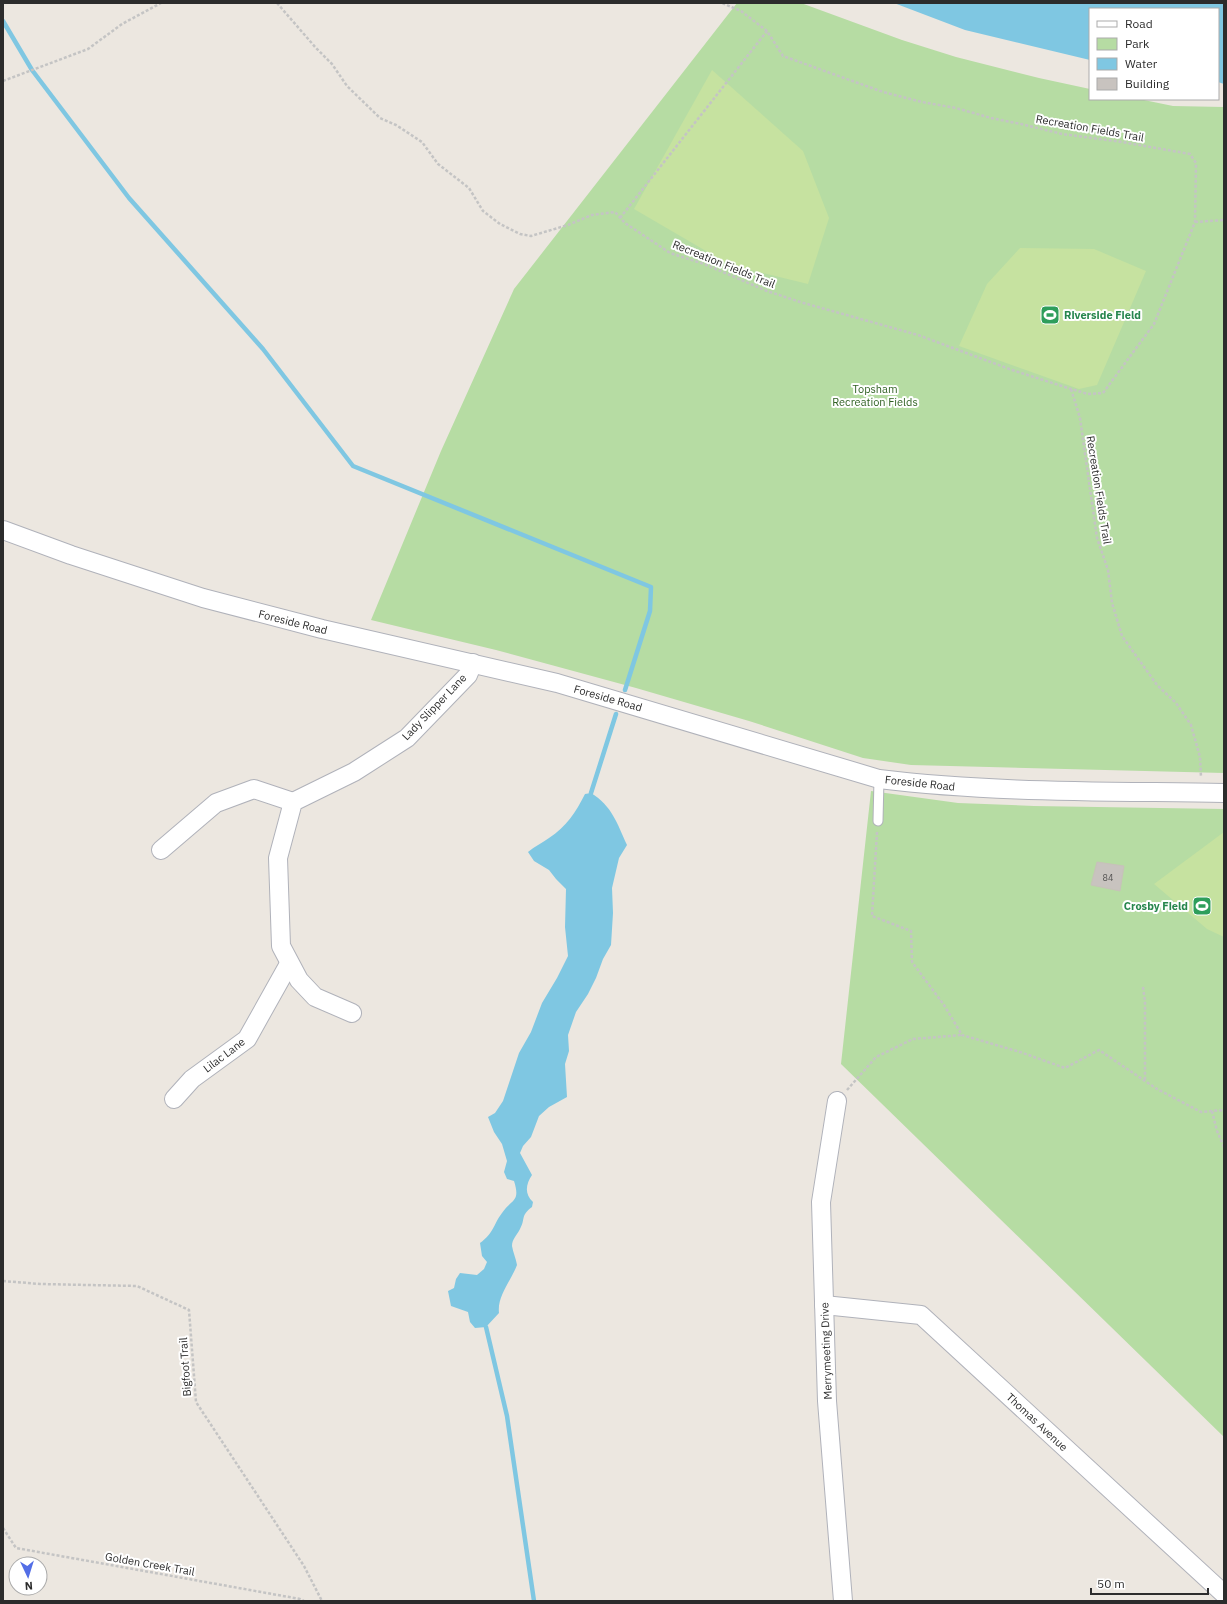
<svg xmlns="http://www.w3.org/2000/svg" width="1227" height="1604" font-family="'IBM Plex Sans',sans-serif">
<rect width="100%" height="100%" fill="#ece7e0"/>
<g fill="#b6dca3">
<path d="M737,3H801L902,40L956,57L1039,78L1090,89V99H1139L1173,106L1224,107V773L911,765L863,758L749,721L636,688L496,650L371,620L441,451L514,289Z"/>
<path d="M871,791L958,803L1034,806L1224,809V1437L841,1064Z"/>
</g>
<g fill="#c6e2a0">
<path d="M712,70L803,151L829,218L808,284L730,265L634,209Z"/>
<path d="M1020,248L1094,249L1146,271L1097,385L1079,389L959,346L987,284Z"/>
<path d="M1224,832V937L1207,929L1154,884Z"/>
</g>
<g fill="#7fc7e2">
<path d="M894,3H1224V84L1218,82V9H1090V60L965,30Z"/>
<path d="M591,793C612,806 617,823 627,845L619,858L612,888L613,913L611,945L603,959L596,978L588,994L576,1012L568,1035L569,1051L565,1064L567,1097L549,1107L539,1116L531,1137L523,1146L520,1153L532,1175C526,1184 524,1194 533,1202L532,1207C520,1216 526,1218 520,1229C517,1235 512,1239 512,1246C513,1252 516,1259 517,1265C511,1281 497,1296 499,1313L486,1327L475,1328L470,1322L468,1312L451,1306L448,1291L454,1288L456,1279L460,1273L477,1275L484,1269L487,1262L482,1256L480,1243C494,1233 493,1225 502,1213C511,1199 521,1203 514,1181L507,1179L504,1172L507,1161L502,1144L494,1132L488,1117L495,1113L503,1101L519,1053L531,1032L542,1003L557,978L568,956L565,927L566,889L556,879L549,870L534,861L528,852C535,846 542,843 549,838C566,827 576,812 585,794Z"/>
</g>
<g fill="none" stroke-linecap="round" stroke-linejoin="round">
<g stroke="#7fc7e2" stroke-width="4.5">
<path d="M3,21L32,70L129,198L263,349L353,466L651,587L650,611L625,690"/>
<path d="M591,793L616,714"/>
<path d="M486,1327L507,1416L534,1601"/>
</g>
</g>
<path fill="#c8c3bf" stroke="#c7c2b9" d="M1097,862L1124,866L1120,891L1091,885Z"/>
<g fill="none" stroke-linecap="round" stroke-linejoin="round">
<g stroke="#b0b2ba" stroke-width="11">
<path id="lane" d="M878,821L879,779"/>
</g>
<g stroke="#b0b2ba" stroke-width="20">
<g id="street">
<path d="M3,530L71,555L203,598L322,629L557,683L879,779C993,793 1109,791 1224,793"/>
<path d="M161,850L216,803L254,789L293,802"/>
<path d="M352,1013L315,997L299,980L281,946L278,858L293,802L354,772L407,738L468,675L473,663"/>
<path d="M174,1099L192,1079L247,1039L289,964"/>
<path d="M837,1101L821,1202L827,1401L843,1601"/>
<path d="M824,1305L921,1315L1224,1594"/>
</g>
</g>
<g stroke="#c4c4c4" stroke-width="2.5" stroke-dasharray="3 2" stroke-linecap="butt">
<path d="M277,3L316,48L332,64L347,86L380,118L396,125L422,142L438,164L469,188L483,211L500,224L520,234L531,236L568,225L592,215L615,212L625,223L670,253L704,264L767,291L800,302L918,335L1012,370L1071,389L1088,394L1103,393L1154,324L1195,222L1196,163L1190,154L1122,142L1062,134L1021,124L991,118L956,108L922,102L883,92L783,56L767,31L741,11L722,3"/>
<path d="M3,81L88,49L122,24L161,3"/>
<path d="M620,218L767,31"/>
<path d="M1195,222L1224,220"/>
<path d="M1071,389L1080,418L1097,538L1108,570L1112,603L1122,636L1157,685L1176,703L1191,725L1200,757L1201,777"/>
<path d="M877,832L872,916L911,931L912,962L944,1005L962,1035L1020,1052L1065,1068L1099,1050L1157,1089L1201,1112L1224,1110"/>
<path d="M1143,987L1145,1001V1081"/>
<path d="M847,1090L876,1057L913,1039L962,1035"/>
<path d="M1212,1111L1217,1131L1224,1147"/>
<path d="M3,1281L40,1284L137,1286L189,1310L196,1402L304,1566L322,1601"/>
<path d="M3,1528L16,1548L300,1599L304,1601"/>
</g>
<use href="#lane" stroke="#fff" stroke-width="9"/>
<use href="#street" stroke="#fff" stroke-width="18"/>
</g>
<defs>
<g id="stadium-square" transform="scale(1)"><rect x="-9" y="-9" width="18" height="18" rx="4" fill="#2e9e5b" stroke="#fff"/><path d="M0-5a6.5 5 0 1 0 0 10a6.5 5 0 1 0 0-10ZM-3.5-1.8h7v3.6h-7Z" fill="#fff"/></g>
</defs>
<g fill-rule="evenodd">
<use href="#stadium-square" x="1050" y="315"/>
<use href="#stadium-square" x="1202" y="906"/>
</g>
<g text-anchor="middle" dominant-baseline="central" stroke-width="4" stroke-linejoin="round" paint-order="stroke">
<g font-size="9" fill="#535251">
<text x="1108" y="877">84</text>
</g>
<g font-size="11" fill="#2c2c2c" stroke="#fff">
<text transform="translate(1090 128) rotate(10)">Recreation Fields Trail</text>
<text transform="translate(724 264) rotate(22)">Recreation Fields Trail</text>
<text transform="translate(1099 490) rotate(81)">Recreation Fields Trail</text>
<text transform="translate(293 622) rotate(14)">Foreside Road</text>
<text transform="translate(608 698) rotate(16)">Foreside Road</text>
<text transform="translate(434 707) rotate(-46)">Lady Slipper Lane</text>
<text transform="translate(920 783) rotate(6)">Foreside Road</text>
<text transform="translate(224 1055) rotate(-37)">Lilac Lane</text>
<text transform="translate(826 1351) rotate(-92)">Merrymeeting Drive</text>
<text transform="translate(185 1367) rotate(-94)">Bigfoot Trail</text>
<text transform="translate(1037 1422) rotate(43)">Thomas Avenue</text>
<text transform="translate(150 1564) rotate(10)">Golden Creek Trail</text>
</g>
<g font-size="11" font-weight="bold" fill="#27864d" stroke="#fff" text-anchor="start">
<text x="1064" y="315">Riverside Field</text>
<text x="1188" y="906" text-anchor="end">Crosby Field</text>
</g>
<g font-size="11" fill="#306123" stroke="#fff">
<text x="875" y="389">Topsham<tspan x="875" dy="13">Recreation Fields</tspan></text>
</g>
</g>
<rect width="1227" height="1604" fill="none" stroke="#2c2c2c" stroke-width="8"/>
<rect x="1089" y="8" width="130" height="92" fill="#ffffff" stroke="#ababab"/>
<rect x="1097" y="21" width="20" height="6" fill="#ffffff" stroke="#ababab"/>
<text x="1125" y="28" font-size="12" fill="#2c2c2c">Road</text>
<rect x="1097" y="38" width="20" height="12" fill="#b6dca3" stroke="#ababab"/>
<text x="1125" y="48" font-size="12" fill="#2c2c2c">Park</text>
<rect x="1097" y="58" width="20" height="12" fill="#7fc7e2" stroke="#ababab"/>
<text x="1125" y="68" font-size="12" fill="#2c2c2c">Water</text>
<rect x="1097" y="78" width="20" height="12" fill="#c8c3bf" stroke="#ababab"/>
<text x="1125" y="88" font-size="12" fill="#2c2c2c">Building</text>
<g transform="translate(28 1576) rotate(176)"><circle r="19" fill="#ffffff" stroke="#ababab"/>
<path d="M0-3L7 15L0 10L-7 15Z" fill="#536ee6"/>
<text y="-6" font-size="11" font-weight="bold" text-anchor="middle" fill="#2c2c2c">N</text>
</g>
<path d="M1091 1588v6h117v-6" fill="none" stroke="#2c2c2c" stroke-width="2"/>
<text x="1097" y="1588" font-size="12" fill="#2c2c2c" stroke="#ffffff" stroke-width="3" paint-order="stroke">50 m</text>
</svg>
